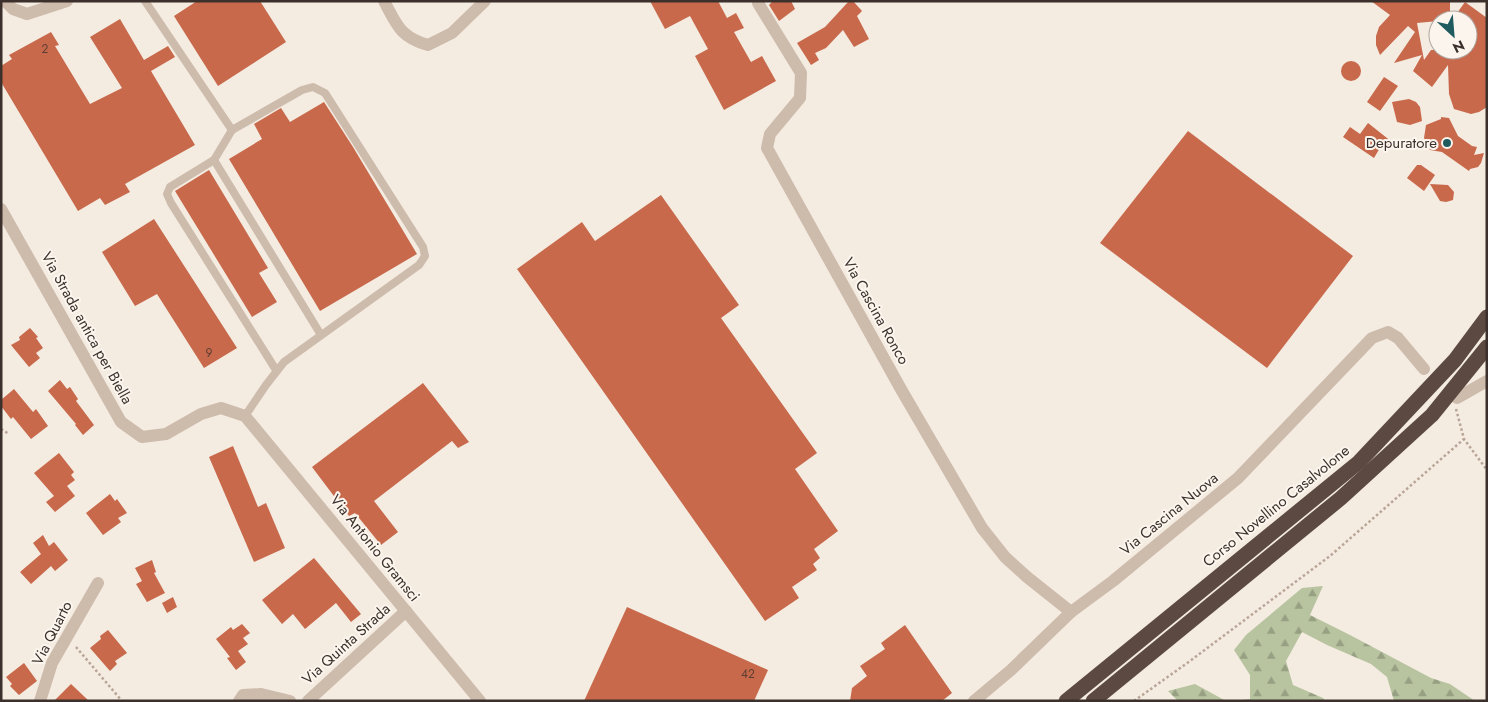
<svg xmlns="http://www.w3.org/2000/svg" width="1488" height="702" font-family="Jost,sans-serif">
<defs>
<pattern id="forest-firs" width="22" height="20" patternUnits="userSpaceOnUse" patternTransform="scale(1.25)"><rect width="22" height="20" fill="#b8c4a0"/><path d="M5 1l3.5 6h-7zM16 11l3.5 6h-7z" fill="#97a083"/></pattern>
</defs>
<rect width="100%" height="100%" fill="#f4ebe1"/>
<g fill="url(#forest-firs)">
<path d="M1323,586L1310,615L1350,635L1431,678L1450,684L1475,701H1394L1387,677L1371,664L1327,645L1302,632L1286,661L1293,685L1323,698L1325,701H1234L1250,699V675L1234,650L1246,635L1302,588Z"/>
<path d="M1195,684L1226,701H1178L1168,691Z"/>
</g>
<g fill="#c8694b">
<path d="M197,1H260L286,42L218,86L174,16Z"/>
<path d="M650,1H718L727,18L736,13L744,28L734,32L751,62L762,56L776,81L724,110L695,56L708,49L690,16L665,29Z"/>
<path d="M773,1H791L795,9L779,21L769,5Z"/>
<path d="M849,1H853L862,11L857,16L869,39L854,47L843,30L826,48L815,53L819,60L811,65L797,43L825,27Z"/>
<path d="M1371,1H1450V20H1438V21L1417,23L1424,60L1431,50H1468V20H1452L1465,2L1487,18V107L1479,112L1471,114L1454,109L1449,94L1448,65L1432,87L1413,71L1422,55L1394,63L1415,32L1408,26L1380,55L1376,45V36L1379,27L1390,15Z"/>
<path d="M120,19L144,60L168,46L175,57L151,71L195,145L125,184L130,192L105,205L100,198L78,211L1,82V66L12,59L9,55L51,32L59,45L55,46L90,104L122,88L90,37Z"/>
<circle cx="1351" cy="71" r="10"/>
<path d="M1384,77L1398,86L1380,111L1367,102Z"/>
<path d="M1409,99L1416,102L1420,107L1422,121L1410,125L1397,122L1392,102Z"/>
<path d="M324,102L353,147L417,254L320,311L229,159L262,139L254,124L281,108L290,122Z"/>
<path d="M1441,117L1449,118L1458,136L1472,146L1477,147L1474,155L1484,153L1481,163L1478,167L1470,169L1469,171L1442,152L1430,150L1424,138L1426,125L1441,119Z"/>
<path d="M1368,123L1392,142L1386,150L1381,146L1374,158L1343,137L1350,127L1360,134Z"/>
<path d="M1188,131L1353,256L1267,368L1100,243Z"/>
<path d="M1417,165H1421L1435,175L1424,191L1407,178Z"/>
<path d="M209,170L268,268L259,273L277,302L252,317L175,191Z"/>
<path d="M1430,184L1448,185L1454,192L1453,200L1446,202L1440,201Z"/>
<path d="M661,195L739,305L721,318L817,453L795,469L838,531L814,549L820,558L813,564L817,570L792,587L799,598L765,621L517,269L582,222L595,241Z"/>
<path d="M154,219L237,348L204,368L157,294L135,306L102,252Z"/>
<path d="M30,328L38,337L36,338L43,348L36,353L40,358L29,367L11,345L20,340L19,337Z"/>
<path d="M60,380L67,389L70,387L78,399L76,401L94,425L83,435L75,425L76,424L48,391Z"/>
<path d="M423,383L469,442L458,448L452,441L374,501L398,532L381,545L355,513L349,516L312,467Z"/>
<path d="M14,389L33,412L36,409L48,426L31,439L13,417L11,419L1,406V400Z"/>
<path d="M233,446L258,507L266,503L285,548L254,562L209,457Z"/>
<path d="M59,453L74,472L71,475L75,480L67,486L75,496L55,512L46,502L54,496L34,473Z"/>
<path d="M110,494L115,501L117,499L127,513L118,518L121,522L103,535L86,513Z"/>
<path d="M43,535L49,546L54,542L68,560L55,571L51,566L31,584L20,572L41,554L33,543Z"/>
<path d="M314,558L361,614L351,622L336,603L305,629L293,614L282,624L262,600Z"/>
<path d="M152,560L156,572L154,573L165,593L147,602L136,584L142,581L135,568Z"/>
<path d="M173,597L177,607L167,613L162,603Z"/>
<path d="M627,607L768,670L754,701H584Z"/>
<path d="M242,624L250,633L243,638L248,644L238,651L246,662L236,670L227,658L230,657L216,639L231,627L233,630Z"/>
<path d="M905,625L952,693L942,701H850L852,688L867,676L860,666L885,649L881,643Z"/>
<path d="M108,630L127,653L115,661L117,664L110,671L90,648L101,639L100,636Z"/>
<path d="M24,663L37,681L19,695L10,686L12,684L6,677Z"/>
<path d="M71,684L89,701H54Z"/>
</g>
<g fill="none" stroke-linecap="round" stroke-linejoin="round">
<g stroke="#b9a596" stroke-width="2.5" stroke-dasharray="2.5 2.5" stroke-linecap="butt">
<path d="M1456,409L1464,439L1487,470"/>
<path d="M1,429L9,434"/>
<path d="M76,647L122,701"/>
<path d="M1134,701L1190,661L1330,556L1464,439"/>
</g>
<g stroke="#cdbbac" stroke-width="8">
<path d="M145,1L232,130"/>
<path d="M214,160L321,335"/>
<path d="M245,416L266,385L284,362L419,265L425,256L423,247L325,93L313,87L302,90L232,130L214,160L170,187L167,194L171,203L276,370"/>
</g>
<g stroke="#cdbbac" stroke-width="12">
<path d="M5,1L13,9L27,14L67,1"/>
<path d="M384,1C397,25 400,37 428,45L452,33L485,1"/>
<path d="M758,1V3L801,73L800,98L770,134L767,148L902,391L982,528L1005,557L1027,577L1071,612"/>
<path d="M1,209L121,422L142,437L166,434L201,414L221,408L245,416L480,701"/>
<path d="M1457,398L1487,381"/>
<path d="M40,701L52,663L98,583"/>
<path d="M239,701L243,695L261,694L290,701"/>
<path d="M308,701L406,611"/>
<path d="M974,701L1011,670L1071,612L1113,581L1238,478L1372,338L1388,332L1398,338L1424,369"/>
</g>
<g stroke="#5c4a42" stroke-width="15">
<path d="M1066,701L1359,462L1455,360L1487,317"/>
<path d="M1093,701L1341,498L1432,415L1487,347"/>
</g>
</g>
<circle fill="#1f5a5e" stroke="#fbf5ee" stroke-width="2" cx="1447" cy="143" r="5"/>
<g text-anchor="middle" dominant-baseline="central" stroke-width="4" stroke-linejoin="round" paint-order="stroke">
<g font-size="12" fill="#5e3e33">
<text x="45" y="49">2</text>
<text x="209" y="353">9</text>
<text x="748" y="674">42</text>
</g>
<g font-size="15" fill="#3b302b" stroke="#fbf5ee" text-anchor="end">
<text x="1437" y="143">Depuratore</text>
</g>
<g font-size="15" fill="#3b302b" stroke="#fbf5ee">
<text transform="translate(876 311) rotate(61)">Via Cascina Ronco</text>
<text transform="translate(87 328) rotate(61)">Via Strada antica per Biella</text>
<text transform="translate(1276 506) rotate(-39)">Corso Novellino Casalvolone</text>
<text transform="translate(1169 514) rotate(-39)">Via Cascina Nuova</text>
<text transform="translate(375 548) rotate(51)">Via Antonio Gramsci</text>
<text transform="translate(52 633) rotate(-63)">Via Quarto</text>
<text transform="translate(346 644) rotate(-42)">Via Quinta Strada</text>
</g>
</g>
<rect width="1488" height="702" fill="none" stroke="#3b302b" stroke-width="5"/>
<g transform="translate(1453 35) rotate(154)"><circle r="24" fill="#fbf5ee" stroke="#aea6a0"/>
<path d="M0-4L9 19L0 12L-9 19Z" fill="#1f5a5e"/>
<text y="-8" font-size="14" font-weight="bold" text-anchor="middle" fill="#3b302b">N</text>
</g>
</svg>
